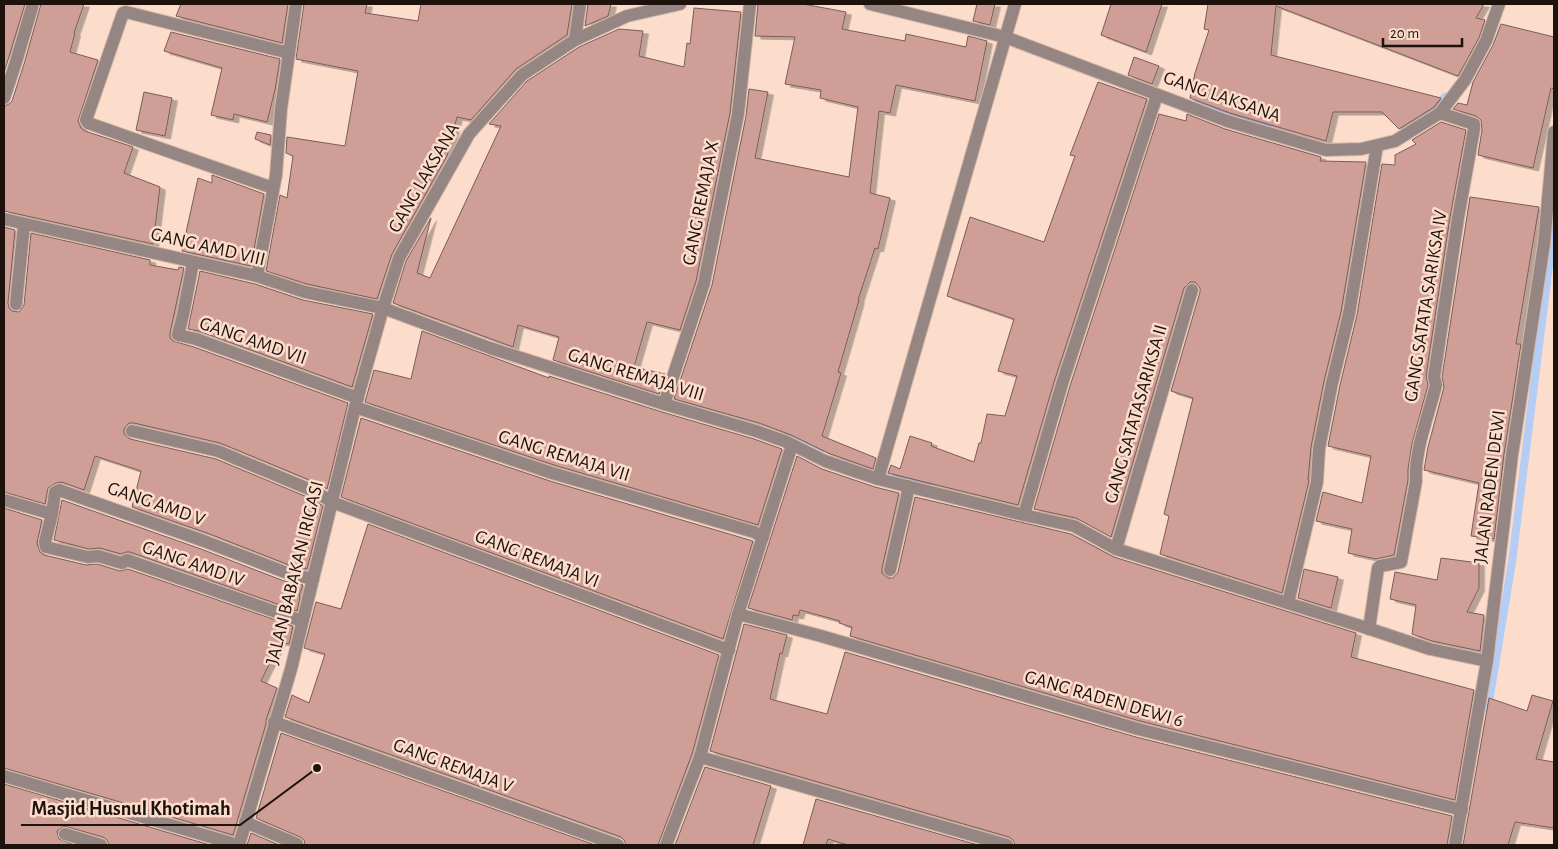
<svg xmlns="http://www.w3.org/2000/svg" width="1558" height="849" font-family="'Alegreya Sans',sans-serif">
<defs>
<filter id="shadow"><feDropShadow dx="5.5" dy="3" stdDeviation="0" flood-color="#0004"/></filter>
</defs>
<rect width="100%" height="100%" fill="#fcddcb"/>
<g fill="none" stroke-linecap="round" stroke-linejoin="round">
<g stroke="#b5cdf4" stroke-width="8">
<path d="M1196,103L1268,127"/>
<path d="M1405,129L1434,109L1445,97"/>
<path d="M671,399L698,408"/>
<path d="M787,436L805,443L820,452"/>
<path d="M844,461L876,471"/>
<path d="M886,474L928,485"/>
<path d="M1488,708L1512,562L1554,225"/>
</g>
</g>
<g fill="#cf9e97" stroke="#7b5c57" filter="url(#shadow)">
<path d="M4,4H25L4,73Z"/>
<path d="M41,4H84L74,33H75L70,52L98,60L78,121L81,128L85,131L133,147L124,173L160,187L153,244L4,211V106L9,104L12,101L24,64Z"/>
<path d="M181,4H288L282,43L176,16Z"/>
<path d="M304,4H367L365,13L418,21L421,4H572L567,35L516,69L471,120L457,117L447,156L392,254L377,299L307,284L266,271L280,195L287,198L293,156L286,153L287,137L345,146L358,71L296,59Z"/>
<path d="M588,4H611L608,16L585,26Z"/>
<path d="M758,4H803L846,12L842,29L905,41L906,34L966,47L968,36L987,41L975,101L896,85L890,113L879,111L870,193L890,198L878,249L875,248L858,300H859L838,372L841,373L822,436L876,458L873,469L828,453L791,435L759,423L674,399L712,285L746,116L749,89L768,92L755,158L849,177L858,107L820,98L821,90L785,84L795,37L755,36Z"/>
<path d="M977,4H995L990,25L973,21Z"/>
<path d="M1111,4H1162L1146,52L1101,35Z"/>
<path d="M1208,4H1484L1476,18L1485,20L1479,38L1458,76L1276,6L1271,55L1441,98L1434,107L1399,129L1382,112H1333L1326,141L1230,113L1190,98L1195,73L1209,30L1204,29Z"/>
<path d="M694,8L741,12L730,113L696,281L680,330L647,322L634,367L665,374L659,394L553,360L559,337L518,325L513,347L393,303L406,261L431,218L417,273L430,278L501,126L489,124L527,81L579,47L619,29L643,31L639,56L684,67L687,43L690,44Z"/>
<path d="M1501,24L1554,37V89L1551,88L1533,168L1478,155L1482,130L1481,120L1476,116L1453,109L1458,103L1467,105L1473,82L1493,45Z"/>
<path d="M171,32L280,59L275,90L267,122L234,114L233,120L211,115L222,68L164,51Z"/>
<path d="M1134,57L1159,66L1152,84L1128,75Z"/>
<path d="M1098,82L1147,99L1054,382L1018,505L888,473L891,465L900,469L910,436L932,443L931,446L974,462L979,443H981L987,414L1005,416L1017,376L998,371L1014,319L947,296L962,244L970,217L1044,242L1075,156L1070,155Z"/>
<path d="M144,92L172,98L165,136L136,130Z"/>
<path d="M1159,114L1186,121L1187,114L1225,129L1321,157L1320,161L1366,162L1341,312L1324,381L1311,447L1308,480L1309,481L1282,593L1160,554L1169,516L1164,514L1193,398L1171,391L1200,292V288L1195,282H1190L1184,288L1111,537L1076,518L1034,509L1070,386Z"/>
<path d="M1441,122L1466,130L1450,217L1426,376L1428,385L1412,444L1408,469V480L1394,555L1376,559L1348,553L1352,529L1316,521L1323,492L1362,503L1371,456L1328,446L1340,385L1357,315L1382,164L1395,165V155L1416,144L1412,140Z"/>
<path d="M257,132L271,135L270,145L255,139Z"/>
<path d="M212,175L264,194L251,266L182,251L198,178L212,183Z"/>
<path d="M1470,197L1539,207L1516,344H1521L1504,454L1494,539L1471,536L1479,483L1424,470L1428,447L1444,387L1442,377Z"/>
<path d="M4,227L15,230L8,303L9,308L12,311L19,312L24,305L31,233L150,260V265L178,270L179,267L184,268L170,333V338L173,341L194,347L348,403L327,489L319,484L220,443L134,423H129L124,429V434L130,439L216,459L312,499L323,506L307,569L289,565L207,533L132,507L141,471L95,456L84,490L62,482L56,483L48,488L45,504L4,492Z"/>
<path d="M200,271L255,284L303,300L373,314L352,387L199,331L188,329Z"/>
<path d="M422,331L549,378V376L662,412L754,439L782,449L758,525L554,465L365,402L374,370L411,379Z"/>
<path d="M361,418L550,481L753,541L723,639L341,497Z"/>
<path d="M797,456L822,469L875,487L899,493L882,568V573L888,578H893L898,572L915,497L1071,534L1114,557L1356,633L1351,657L1474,690L1455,800L1140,721L850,636L852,627L839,623L840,621L800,610L798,616L793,615L792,620L748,608Z"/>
<path d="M62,500L201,549L284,581L303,585L299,596L300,597L297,611L130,552H126L121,554L100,548L89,549L54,540Z"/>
<path d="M4,508L42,520L37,543L40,552L44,555L86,565L97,564L120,571L128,569L293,626L289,644L280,642L261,681L277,688L266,720V724L233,835L4,768Z"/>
<path d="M368,524L719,655L692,754L658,845H626L624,840L621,837L285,717L292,695L309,703L325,654L304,648L316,602L341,609Z"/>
<path d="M1441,558L1479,563V588L1467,612L1484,615L1480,651L1432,641L1412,634L1416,605L1390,599L1395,572L1437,580Z"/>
<path d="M1304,569L1338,577L1331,608L1298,598Z"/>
<path d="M744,624L787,635L782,654L780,653L770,699L827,714L845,652L1136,737L1452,816L1447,845H1015L1013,840L1009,837L710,751Z"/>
<path d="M1532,695L1553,701L1536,759L1554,762V828L1515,822L1508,845H1463L1489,698L1527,711Z"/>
<path d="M281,733L595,845H305L304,840L300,837L256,818Z"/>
<path d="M705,767L771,786L753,845H675Z"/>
<path d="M4,784L210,845H109L107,840L103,837L64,826L57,831L59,839L74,845H4Z"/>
<path d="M816,799L978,845H848L828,839L826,845H803Z"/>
<path d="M251,833L279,845H247Z"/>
</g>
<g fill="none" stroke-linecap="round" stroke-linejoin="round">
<g stroke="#d4b8a9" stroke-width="14">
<path id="service" d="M16,304L24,225"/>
</g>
<g stroke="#d4b8a9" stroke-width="14">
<g id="minor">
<path d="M870,4L1005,37L1227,121L1326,150L1361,149L1395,141L1440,113L1465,80L1486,41L1499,4"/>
<path d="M575,40L580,4"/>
<path d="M4,98L16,62L33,4"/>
<path d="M273,188L88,123L86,120L123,13L126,12L289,53"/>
<path d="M4,219L257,276L305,292L383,308L490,348L664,404L756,431L787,442L825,461L878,479L1024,515L1074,526L1116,549L1373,630L1430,649L1487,661"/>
<path d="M193,263L183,315L178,335L196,339L358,398"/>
<path d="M257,276L276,175L281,109L296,4"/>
<path d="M664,404L704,283L738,114L750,4"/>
<path d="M355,407L552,473L754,532L763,537"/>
<path d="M132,431L218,451L316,492L332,502L729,650"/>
<path d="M878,479L1015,4"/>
<path d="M4,500L52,514L55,492L59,490L204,541L287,573L313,579"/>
<path d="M52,514L45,542L46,547L88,557L98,556L122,563L127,560L302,621"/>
<path d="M1024,515L1062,384L1157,95"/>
<path d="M1116,549L1192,290"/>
<path d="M890,570L907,496L908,486"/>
<path d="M1288,603L1317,482L1319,449L1332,383L1349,314L1377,146"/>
<path d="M738,614L821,636L1138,729L1462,810"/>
<path d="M1369,629L1378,568L1380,566L1401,562L1416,481C1414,451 1429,414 1436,385L1434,377L1458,218L1474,129V124L1440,113"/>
<path d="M274,722L618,845"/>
<path d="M700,757L1007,845"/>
<path d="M4,776L238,845"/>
<path d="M245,822L297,844"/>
<path d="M65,834L101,845"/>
<path d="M239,845L291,669L355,407L383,308L399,258L469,134L522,75L575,40L627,16L680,4"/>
<path d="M666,845L700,757L738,614L792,445"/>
<path d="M1455,845L1487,661L1512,455L1544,244L1554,132"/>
</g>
</g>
<use href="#service" stroke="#958683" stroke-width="12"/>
<use href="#minor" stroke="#958683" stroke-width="12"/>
</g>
<g text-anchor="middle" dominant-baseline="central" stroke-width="5" stroke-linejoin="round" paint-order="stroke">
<g font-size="19" fill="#1d120c" stroke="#fcddcb">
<text transform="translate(1222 97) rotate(19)">GANG LAKSANA</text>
<text transform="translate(424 178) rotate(-60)">GANG LAKSANA</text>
<text transform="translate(701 203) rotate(-79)">GANG REMAJA X</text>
<text transform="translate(208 247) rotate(13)">GANG AMD VIII</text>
<text transform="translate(1426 306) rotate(-81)">GANG SATATA SARIKSA IV</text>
<text transform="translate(253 341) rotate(19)">GANG AMD VII</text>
<text transform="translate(636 375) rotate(17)">GANG REMAJA VIII</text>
<text transform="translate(1136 414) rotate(-74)">GANG SATATASARIKSA II</text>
<text transform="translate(564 456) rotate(17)">GANG REMAJA VII</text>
<text transform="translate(1490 487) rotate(-83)">JALAN RADEN DEWI</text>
<text transform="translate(156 504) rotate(19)">GANG AMD V</text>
<text transform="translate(537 559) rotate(21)">GANG REMAJA VI</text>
<text transform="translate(193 564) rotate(19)">GANG AMD IV</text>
<text transform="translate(295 573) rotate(-76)">JALAN BABAKAN IRIGASI</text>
<text transform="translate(1104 699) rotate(16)">GANG RADEN DEWI 6</text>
<text transform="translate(453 766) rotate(20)">GANG REMAJA V</text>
</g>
</g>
<path fill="none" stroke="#1d120c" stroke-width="2" d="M317 768L240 825H21"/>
<circle fill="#1d120c" stroke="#fcddcb" stroke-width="2" cx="317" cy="768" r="5"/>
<g font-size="20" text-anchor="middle" font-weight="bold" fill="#1d120c" stroke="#fcddcb" stroke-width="5" stroke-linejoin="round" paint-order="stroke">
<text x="131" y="815">Masjid Husnul Khotimah</text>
</g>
<rect width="1558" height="849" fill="none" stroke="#1d120c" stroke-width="10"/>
<path d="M1383 38v8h79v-8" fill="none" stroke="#1d120c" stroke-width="2.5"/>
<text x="1390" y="38" font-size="15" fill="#1d120c" stroke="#fcddcb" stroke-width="4" paint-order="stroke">20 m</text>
</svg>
